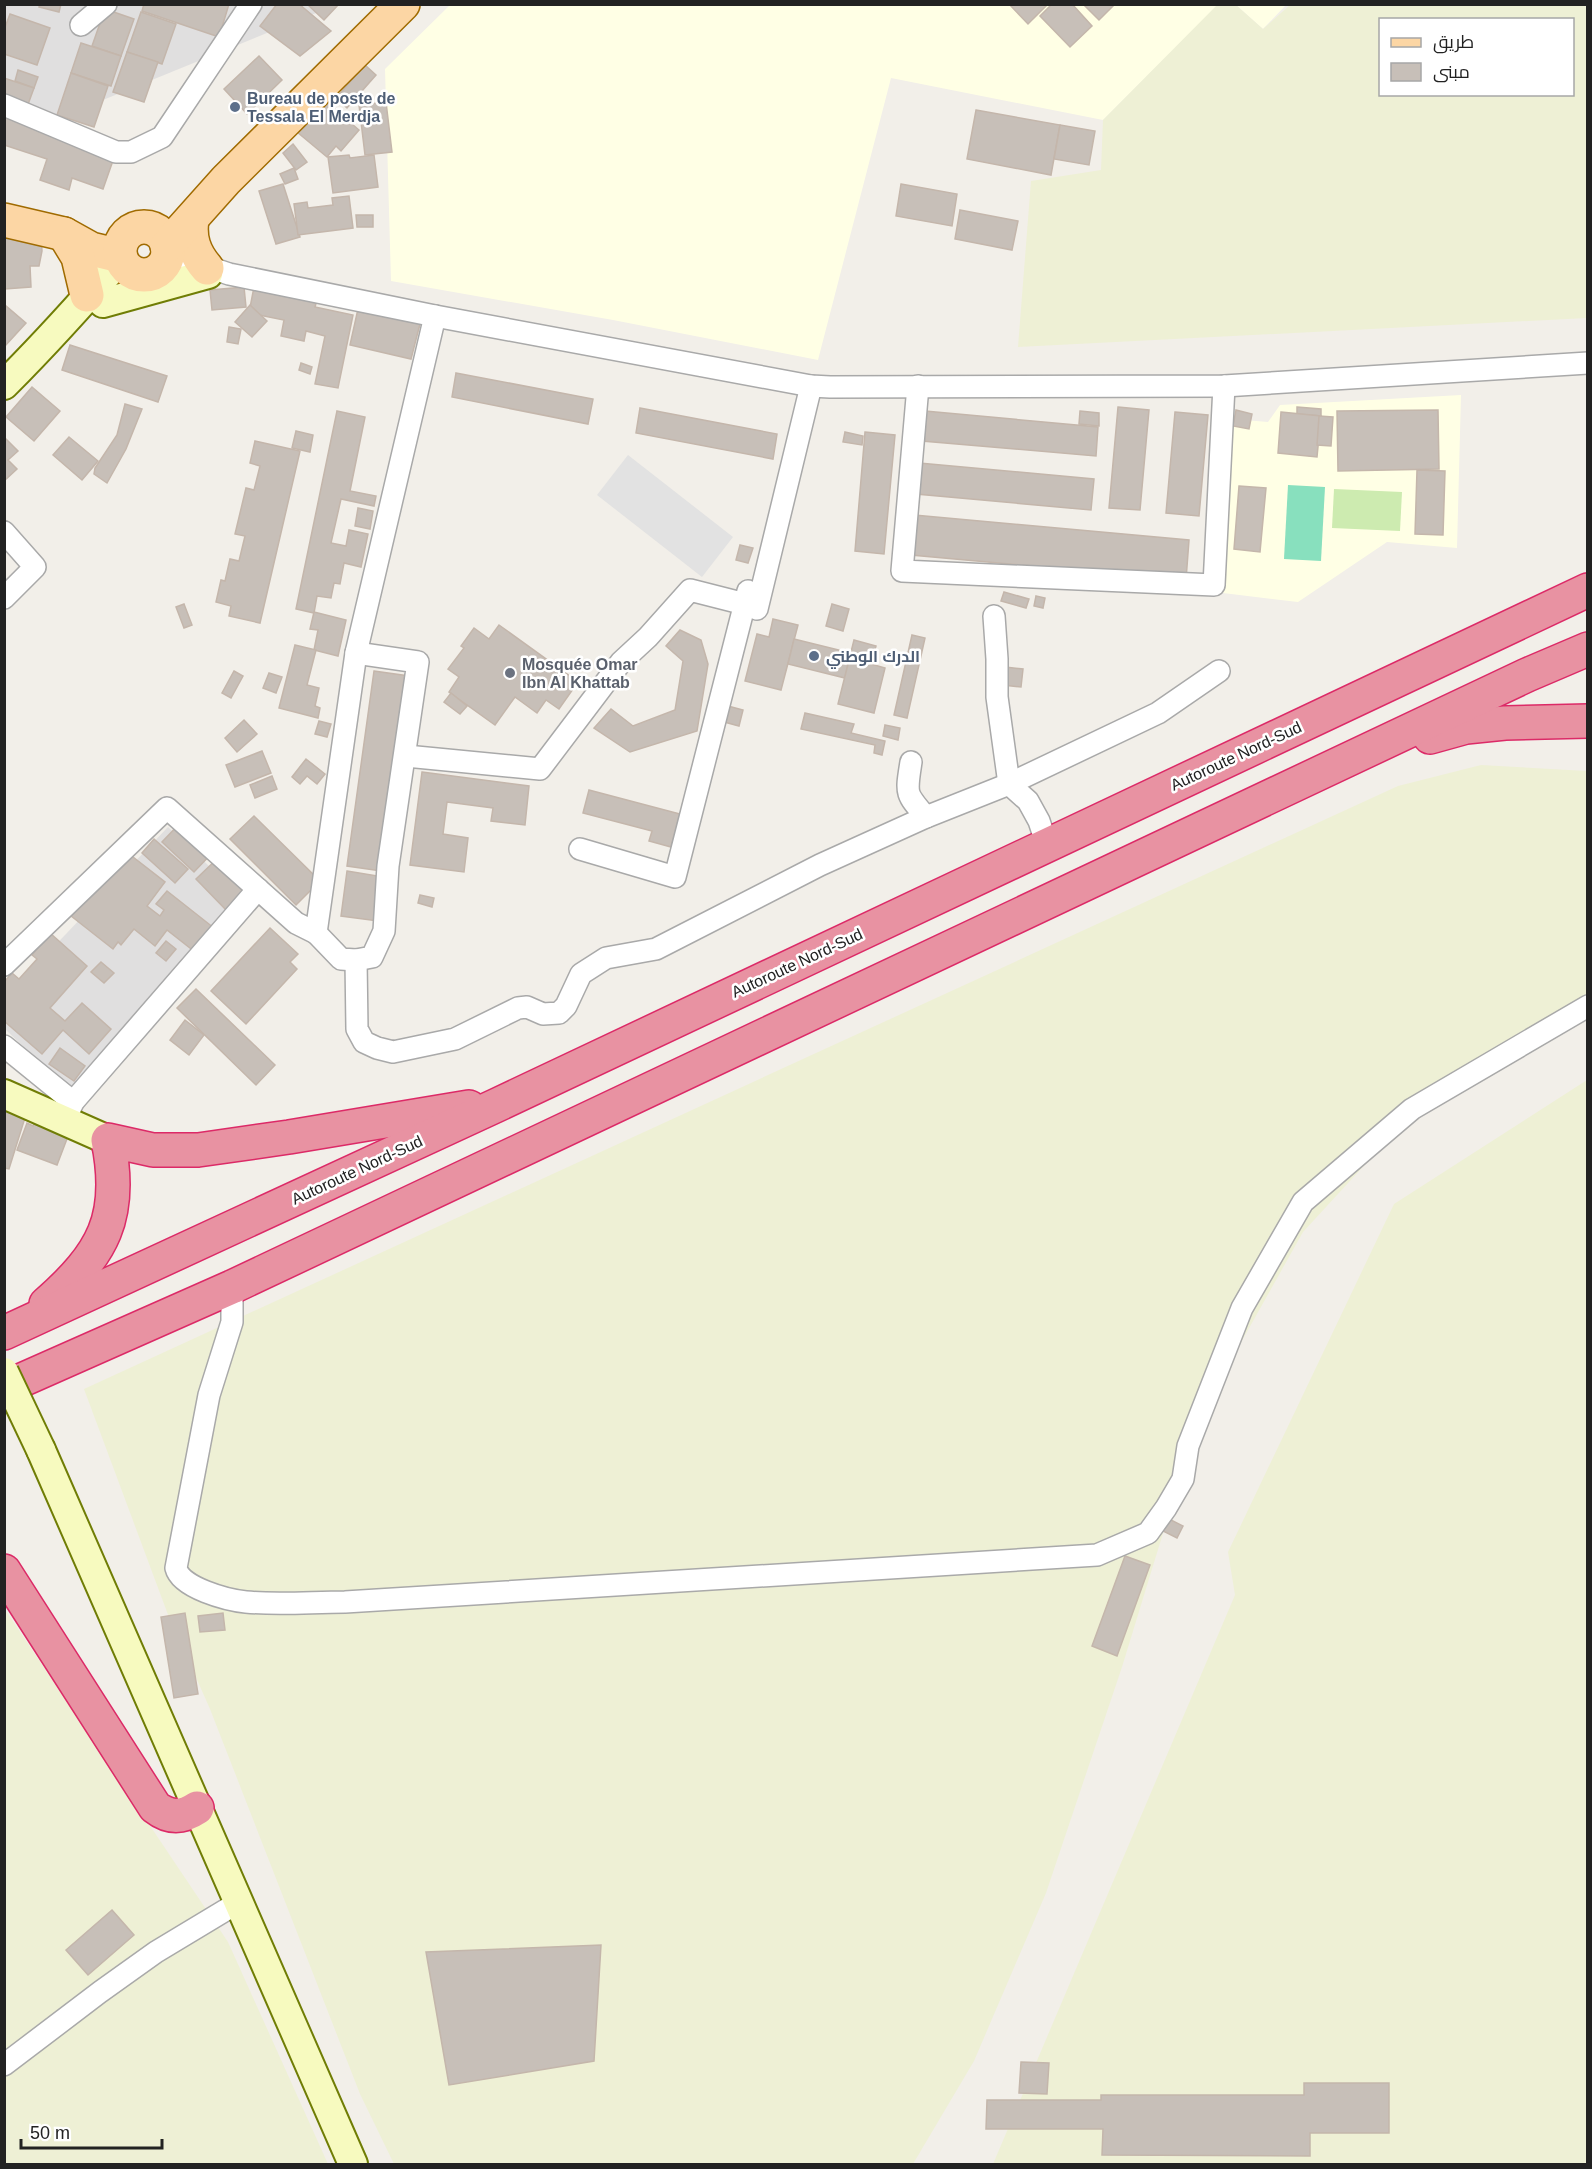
<svg xmlns="http://www.w3.org/2000/svg" width="1592" height="2169" font-family="Arial,Cairo,sans-serif">
<rect width="100%" height="100%" fill="#f2efe9"/>
<g fill="#e0dfdf">
<path d="M5,5H328L321,11L5,140Z"/>
<path d="M168,827L252,907L73,1094L5,1029L4,999Z"/>
</g>
<g fill="#ffffe5">
<path d="M450,5H1218L1103,120L891,78L818,360L613,320L391,281L385,69Z"/>
<path d="M1236,5H1286L1263,29Z"/>
<path d="M1461,395L1457,548L1387,542L1298,602L1223,593L1232,419L1268,422L1280,405Z"/>
</g>
<g fill="#eef0d5" fill-rule="evenodd">
<path d="M1218,4L1236,5L1263,29L1290,5H1587V318L1018,347L1031,181L1101,170L1103,120ZM1380,20H1572V94H1380Z"/>
<path d="M1481,765L1587,771V1009L1407,1119L1303,1232L1198,1419L1122,1667L1046,1893L974,2061L913,2164H394L360,2094L210,1709L167,1612L84,1389L1398,786Z"/>
<path d="M1587,1080V2164H993L1235,1595L1228,1552L1394,1204Z"/>
<path d="M4,1608L228,1942L328,2164H5Z"/>
</g>
<path fill="#cdebb0" d="M1334,489L1402,492L1400,531L1332,528Z"/>
<path fill="#88e0be" d="M1288,485L1325,487L1321,561L1284,559Z"/>
<path fill="#e2e2e2" d="M628,455L733,537L702,577L597,495Z"/>
<g fill="#c7bfb8" stroke="#c4b6ab" stroke-width="1.5">
<path d="M40,4H61L59,12L39,7Z"/>
<path d="M144,4H229L219,37L142,11Z"/>
<path d="M277,4H299L331,31L300,56L260,26Z"/>
<path d="M307,4H339L324,20Z"/>
<path d="M1009,4H1048L1028,24Z"/>
<path d="M1052,4H1072L1092,26L1070,47L1040,16Z"/>
<path d="M1083,4H1115L1099,20Z"/>
<path d="M105,9L134,19L121,56L92,46Z"/>
<path d="M141,12L176,24L162,64L127,52Z"/>
<path d="M10,14L50,28L37,65L4,54V30Z"/>
<path d="M81,43L121,56L111,86L71,73Z"/>
<path d="M127,52L158,62L144,102L113,92Z"/>
<path d="M259,56L282,80L247,114L224,89Z"/>
<path d="M365,65L376,75L347,108L336,98Z"/>
<path d="M18,70L38,77L34,88L15,81Z"/>
<path d="M71,73L108,86L94,127L57,115Z"/>
<path d="M4,78L34,88L27,107L4,100Z"/>
<path d="M324,100L359,130L341,151L336,146L327,157L297,132Z"/>
<path d="M386,102L392,152L365,155L359,105Z"/>
<path d="M976,110L1060,125L1051,175L967,159Z"/>
<path d="M4,115L116,152L103,189L72,178L69,190L40,180L47,159L4,145Z"/>
<path d="M1060,125L1095,131L1089,165L1054,159Z"/>
<path d="M293,144L307,162L296,170L283,153Z"/>
<path d="M349,155L350,158L374,155L378,187L333,193L328,157Z"/>
<path d="M294,168L298,179L285,184L280,174Z"/>
<path d="M283,184L300,237L276,244L259,191Z"/>
<path d="M901,184L957,194L952,226L896,216Z"/>
<path d="M349,196L353,228L298,235L294,204L307,202L308,208L333,205L332,198Z"/>
<path d="M960,210L1018,221L1012,250L955,239Z"/>
<path d="M356,215H373V227H357Z"/>
<path d="M4,228L41,236L42,251L39,266H30L31,287L5,289Z"/>
<path d="M244,287L246,307L212,310L210,290Z"/>
<path d="M254,287L317,300L315,307L353,315L338,388L315,384L325,336L306,331L304,341L281,336L284,320L249,313Z"/>
<path d="M4,296L5,305L26,323L4,347Z"/>
<path d="M250,305L267,321L252,337L235,322Z"/>
<path d="M358,309L420,324L411,359L350,345Z"/>
<path d="M229,327L241,329L238,344L227,342Z"/>
<path d="M70,345L167,376L158,402L62,370Z"/>
<path d="M301,363L312,367L310,374L299,370Z"/>
<path d="M456,373L593,399L588,424L452,397Z"/>
<path d="M32,387L60,411L34,441L6,417Z"/>
<path d="M125,404L142,409L126,449L107,483L94,474L95,468L117,435Z"/>
<path d="M1118,407L1149,410L1140,510L1109,508Z"/>
<path d="M1297,407L1321,409V416L1297,414Z"/>
<path d="M640,408L777,434L773,459L636,433Z"/>
<path d="M1236,410L1252,414L1249,429L1233,426Z"/>
<path d="M1438,410L1439,469L1338,471L1337,411Z"/>
<path d="M337,411L365,417L350,491L376,496L374,506L341,499L331,543L346,546L349,530L368,534L361,567L344,563L340,584L334,583L331,598L317,596L314,613L296,609Z"/>
<path d="M925,411L1098,427L1096,456L922,441Z"/>
<path d="M1080,411L1099,413V426L1079,424Z"/>
<path d="M1175,412L1208,415L1199,516L1166,513Z"/>
<path d="M1281,412L1321,416L1317,457L1278,453Z"/>
<path d="M1319,416L1333,417L1331,446L1317,445Z"/>
<path d="M296,431L313,435L310,452L292,448Z"/>
<path d="M845,432L863,436L862,445L843,442Z"/>
<path d="M865,432L895,435L884,554L855,551Z"/>
<path d="M4,437L18,451L8,460L17,469L4,481Z"/>
<path d="M69,437L98,461L82,480L53,455Z"/>
<path d="M255,441L300,451L260,623L229,616L231,606L216,602L221,580L225,581L230,559L239,561L245,536L235,534L246,488L254,490L260,466L250,463Z"/>
<path d="M919,463L1094,479L1091,510L916,494Z"/>
<path d="M1417,470L1445,471L1443,535L1415,534Z"/>
<path d="M1239,486L1266,488L1260,552L1234,549Z"/>
<path d="M358,508L373,511L370,529L355,526Z"/>
<path d="M914,515L1189,540L1186,580L911,555Z"/>
<path d="M740,545L753,548L748,563L736,560Z"/>
<path d="M1004,592L1029,599L1026,608L1001,601Z"/>
<path d="M1036,596L1045,598L1043,608L1034,606Z"/>
<path d="M184,604L192,625L184,628L176,607Z"/>
<path d="M832,604L849,609L843,631L826,626Z"/>
<path d="M314,612L346,620L338,656L314,650L318,630L310,629Z"/>
<path d="M773,619L798,625L781,690L745,681L757,634L769,637Z"/>
<path d="M499,625L578,682L559,709L546,700L537,713L515,697L495,725L449,692L459,677L448,669L464,648L461,646L474,628L489,639Z"/>
<path d="M680,630L701,640L708,664L697,731L630,752L594,728L611,709L633,726L675,710L683,661L666,646Z"/>
<path d="M912,635L925,638L907,718L894,715Z"/>
<path d="M794,639L851,653L845,678L788,664Z"/>
<path d="M854,640L876,646L871,664L885,668L874,713L838,704Z"/>
<path d="M295,645L316,650L307,685L319,688L315,706L320,708L318,718L279,708Z"/>
<path d="M1005,667L1023,669L1021,687L1003,685Z"/>
<path d="M234,671L243,676L231,698L222,693Z"/>
<path d="M374,671L409,676L381,871L347,866Z"/>
<path d="M269,673L282,677L276,693L263,688Z"/>
<path d="M451,693L467,706L460,714L444,702Z"/>
<path d="M728,706L743,710L739,726L724,722Z"/>
<path d="M805,713L854,724L851,733L885,741L882,755L874,753L875,745L801,729Z"/>
<path d="M244,720L257,734L237,752L225,738Z"/>
<path d="M319,721L331,724L327,737L315,734Z"/>
<path d="M885,725L900,728L898,740L883,736Z"/>
<path d="M262,751L271,773L235,787L226,765Z"/>
<path d="M306,759L325,774L317,784L307,776L300,784L292,777Z"/>
<path d="M422,772L529,786L525,825L491,821L493,808L447,802L443,834L468,838L464,872L410,865Z"/>
<path d="M272,776L277,789L255,798L250,785Z"/>
<path d="M589,790L680,814L671,847L649,841L652,831L583,813Z"/>
<path d="M254,816L320,881L296,905L230,839Z"/>
<path d="M182,821L214,851L194,872L162,842Z"/>
<path d="M154,839L188,869L175,883L142,853Z"/>
<path d="M124,850L165,882L147,906L160,916L164,910L156,904L167,891L214,928L195,952L167,930L155,946L134,929L121,945L118,942L113,949L71,916Z"/>
<path d="M220,856L250,886L226,910L196,879Z"/>
<path d="M347,871L384,877L378,921L341,916Z"/>
<path d="M420,895L434,898L432,907L418,903Z"/>
<path d="M270,928L298,954L290,962L297,969L246,1024L211,991Z"/>
<path d="M50,933L87,966L50,1008L65,1021L82,1003L111,1029L89,1054L63,1030L42,1054L4,1021V982L12,973L19,979L37,959L32,955Z"/>
<path d="M166,941L176,949L166,961L156,953Z"/>
<path d="M101,962L114,973L104,983L91,972Z"/>
<path d="M196,989L275,1065L256,1085L177,1008Z"/>
<path d="M185,1020L204,1035L189,1055L170,1040Z"/>
<path d="M60,1048L85,1066L74,1081L49,1064Z"/>
<path d="M4,1101L28,1108L9,1169L4,1168Z"/>
<path d="M37,1118L70,1131L57,1165L17,1150L27,1123L33,1126Z"/>
<path d="M1167,1518L1183,1526L1177,1538L1161,1530Z"/>
<path d="M1125,1556L1150,1565L1117,1656L1092,1646Z"/>
<path d="M185,1613L198,1694L174,1698L161,1617Z"/>
<path d="M223,1613L225,1630L200,1632L198,1616Z"/>
<path d="M112,1910L134,1935L88,1975L66,1950Z"/>
<path d="M601,1945L594,2061L449,2085L426,1952Z"/>
<path d="M1021,2062L1049,2063L1047,2094L1019,2093Z"/>
<path d="M1304,2083H1389V2133H1310V2156L1102,2155L1103,2129H986L987,2100H1101V2095H1304Z"/>
</g>
<g fill="none" stroke-linecap="round" stroke-linejoin="round">
<g stroke="#a9a9a9" stroke-width="24">
<g id="minor">
<path d="M81,25L106,4"/>
<path d="M4,105L116,152H131L162,137L251,4"/>
<path d="M167,253L229,274L435,316L811,386L830,387L1224,386L1588,363"/>
<path d="M155,272L190,274"/>
<path d="M918,386L902,571L1214,585L1224,386"/>
<path d="M4,532L35,567L4,598"/>
<path d="M994,616L997,659V697L1009,784L1028,801L1039,821L1047,845"/>
<path d="M406,756L540,769L621,662L648,637L690,590L745,604L757,609L811,386"/>
<path d="M911,762C906,794 905,793 926,817"/>
<path d="M580,849L675,877L748,591"/>
<path d="M316,933L341,959L356,960L372,957L384,931L388,866L418,662L356,653"/>
<path d="M356,960L357,1029L364,1042L377,1048L393,1052L455,1039L518,1008L527,1007L543,1014L559,1013L566,1006L581,974L606,958L656,949L820,865L926,817L1009,784L1158,713L1219,671"/>
<path d="M4,965L167,808L296,923L316,933L356,653L435,316"/>
<path d="M4,1046L73,1102L68,1114"/>
<path d="M73,1102L258,889"/>
<path d="M232,1287V1322L209,1395L176,1568C181,1588 227,1600 246,1602C278,1605 312,1602 345,1602L1097,1555L1148,1533L1166,1508L1183,1479L1188,1446L1242,1308L1303,1202L1412,1109L1588,1006"/>
<path d="M4,2065L100,1992L156,1952L239,1902"/>
</g>
</g>
<g stroke="#707d05" stroke-width="32">
<g id="secondary">
<path d="M103,303L208,274"/>
<path d="M4,385C45,344 83,302 121,258"/>
<path d="M4,1094L108,1140"/>
<path d="M41,1450L353,2164"/>
</g>
</g>
<g stroke="#a06b00" stroke-width="36">
<g id="primary">
<path d="M192,219C189,238 194,253 207,268"/>
<path d="M4,220L64,234L91,249L120,256"/>
<circle cx="144" cy="251" r="24"/>
<path d="M64,234L78,257L87,295"/>
<path d="M167,246L226,180L403,4"/>
</g>
</g>
<g stroke="#dc2a67" stroke-width="36">
<g id="motorway">
<path d="M1430,737L1466,727L1505,723L1588,721"/>
<path d="M46,1304C103,1254 124,1217 108,1140L153,1150H198L289,1137L469,1107"/>
<path d="M4,1333L495,1106L1588,590"/>
<path d="M4,1388L232,1287L1527,675L1588,649"/>
<path d="M4,1571L155,1807C169,1818 182,1818 197,1808"/>
</g>
</g>
<use href="#minor" stroke="#fff" stroke-width="21"/>
<use href="#secondary" stroke="#f7fabf" stroke-width="28"/>
<use href="#primary" stroke="#fcd6a4" stroke-width="33"/>
<use href="#motorway" stroke="#e892a2" stroke-width="33"/>
<g stroke="#707d05" stroke-width="32" stroke-linecap="butt">
<path id="secondary-bridge" d="M4,1372L41,1450"/>
</g>
<use href="#secondary-bridge" stroke="#f7fabf" stroke-width="28"/>
</g>
<g fill="#5c6f8a" stroke="#fff" stroke-width="2">
<circle cx="235" cy="107" r="6"/>
<circle cx="814" cy="656" r="6"/>
</g>
<circle fill="#6b7280" stroke="#fff" stroke-width="2" cx="510" cy="673" r="6"/>
<g text-anchor="middle" dominant-baseline="central" stroke-width="5" stroke-linejoin="round" paint-order="stroke">
<g font-size="16" font-weight="bold" fill="#4e5e75" stroke="#fff" text-anchor="start">
<text x="247" y="98">Bureau de poste de<tspan x="247" dy="18">Tessala El Merdja</tspan></text>
<text x="826" y="656">الدرك الوطني</text>
</g>
<g font-size="16" font-weight="bold" fill="#5b616d" stroke="#fff" text-anchor="start">
<text x="522" y="664">Mosquée Omar<tspan x="522" dy="18">Ibn Al Khattab</tspan></text>
</g>
<g font-size="16" fill="#222" stroke="#fff">
<text transform="translate(1236 756) rotate(-25)">Autoroute Nord-Sud</text>
<text transform="translate(797 963) rotate(-25)">Autoroute Nord-Sud</text>
<text transform="translate(357 1170) rotate(-25)">Autoroute Nord-Sud</text>
</g>
</g>
<rect width="1592" height="2169" fill="none" stroke="#222222" stroke-width="12"/>
<rect x="1379" y="18" width="195" height="78" fill="#ffffff" stroke="#a7a7a7" stroke-width="1.5"/>
<rect x="1391" y="38" width="30" height="9" fill="#fcd6a4" stroke="#a7a7a7" stroke-width="1.5"/>
<text x="1433" y="48" font-size="18" fill="#222222">طريق</text>
<rect x="1391" y="63" width="30" height="18" fill="#c7bfb8" stroke="#a7a7a7" stroke-width="1.5"/>
<text x="1433" y="78" font-size="18" fill="#222222">مبنى</text>
<path d="M21 2139v9h141v-9" fill="none" stroke="#222222" stroke-width="3"/>
<text x="30" y="2139" font-size="18" fill="#222222" stroke="#ffffff" stroke-width="4.5" paint-order="stroke">50 m</text>
</svg>
